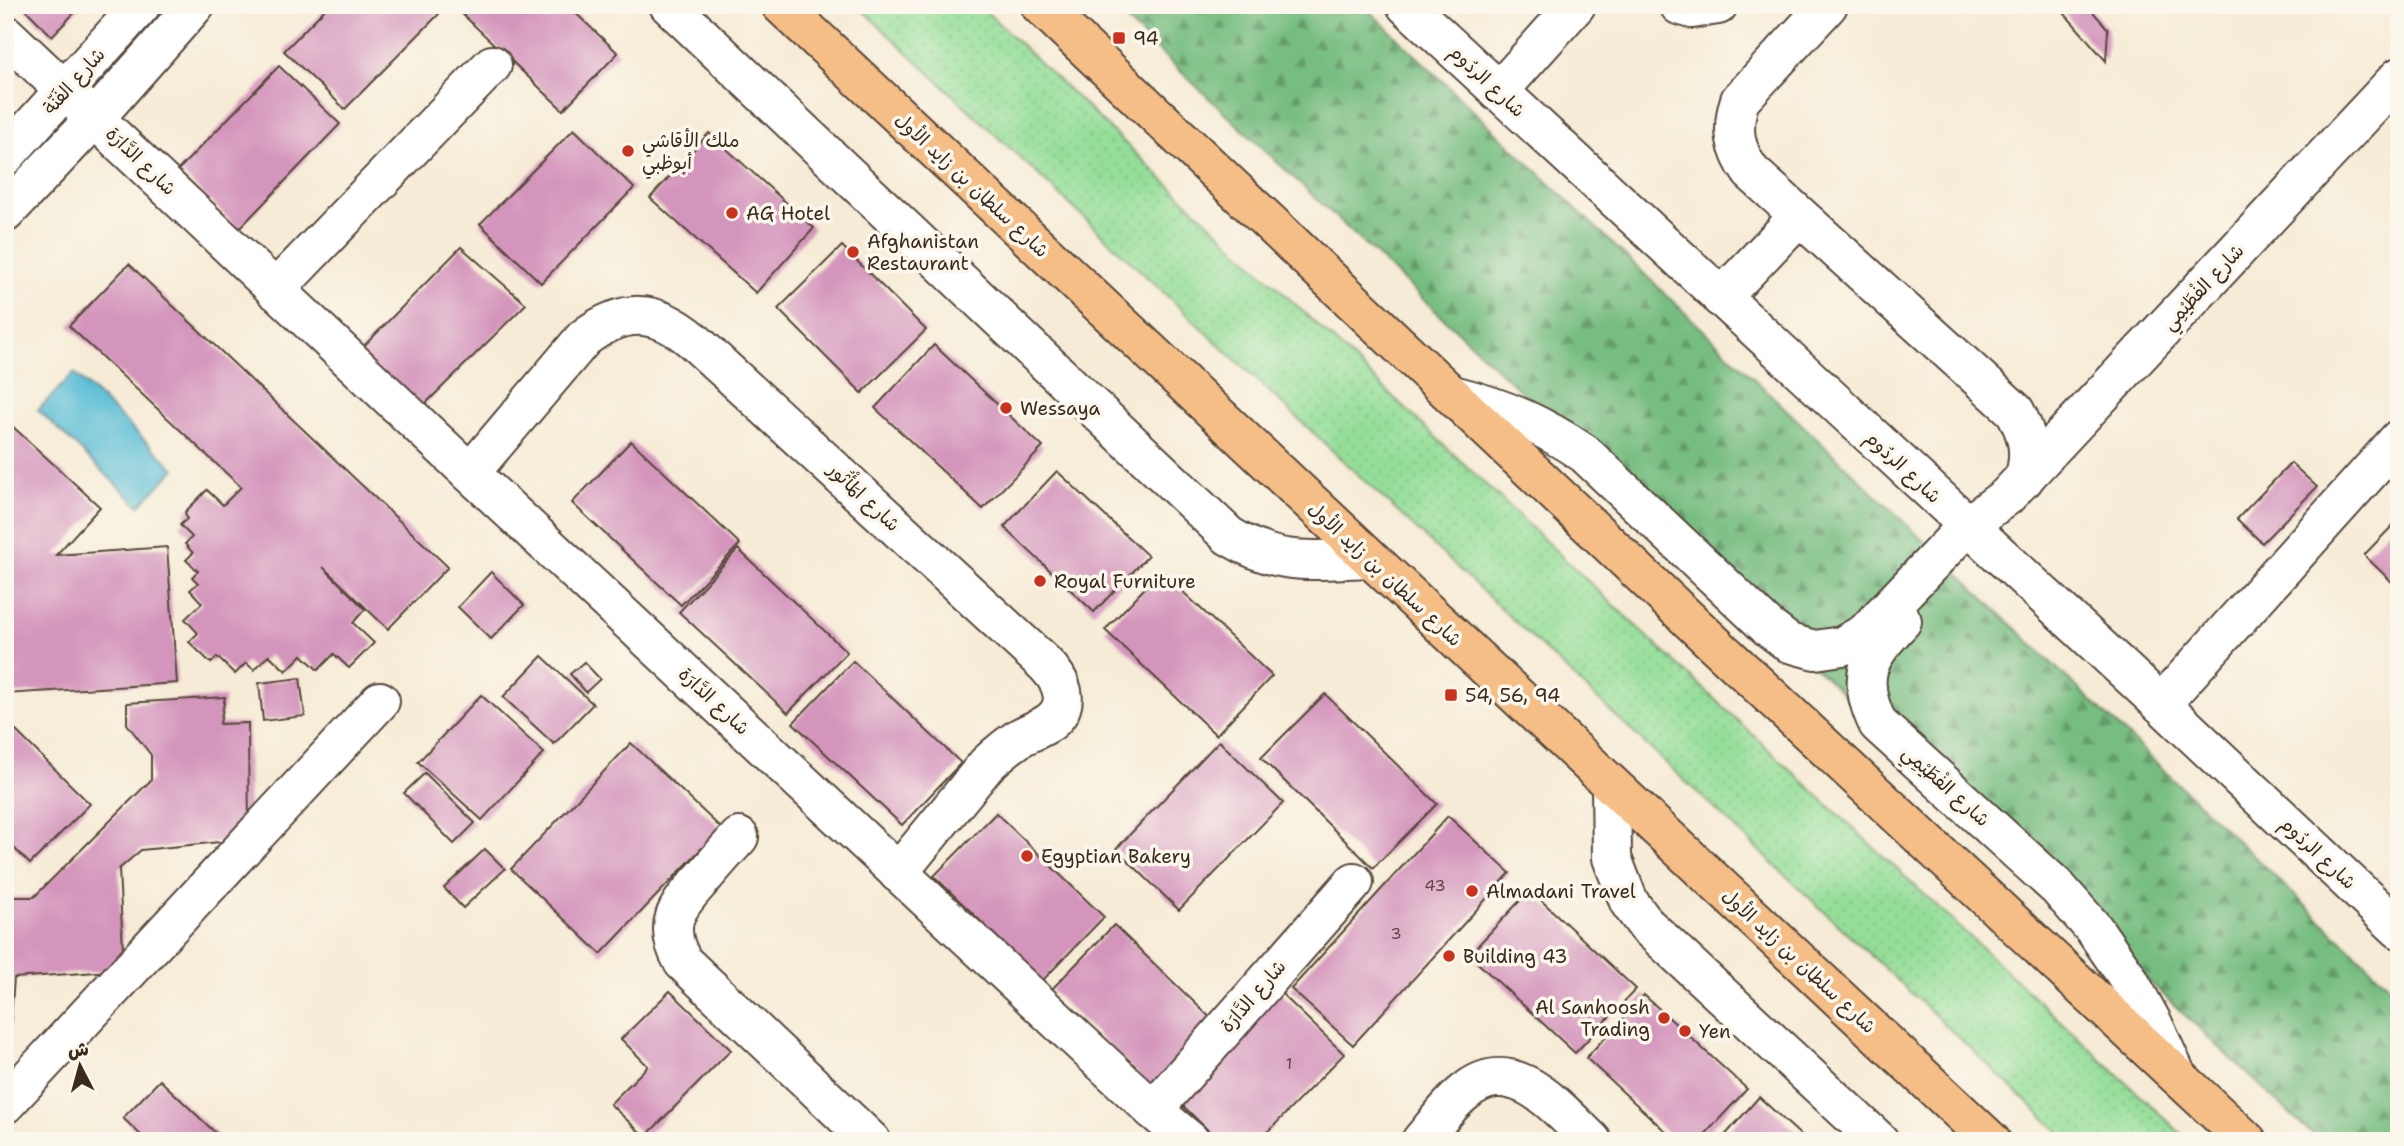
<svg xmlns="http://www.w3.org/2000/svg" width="2404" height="1146" font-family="'Shantell Sans','Playpen Sans Arabic',sans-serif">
<defs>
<pattern id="grass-dots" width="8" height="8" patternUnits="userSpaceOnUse" patternTransform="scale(1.75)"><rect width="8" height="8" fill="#94de99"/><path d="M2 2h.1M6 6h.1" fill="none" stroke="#80bf83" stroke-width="1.8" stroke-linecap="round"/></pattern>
<pattern id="forest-firs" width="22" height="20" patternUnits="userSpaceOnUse" patternTransform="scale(1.75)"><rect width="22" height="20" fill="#77bd81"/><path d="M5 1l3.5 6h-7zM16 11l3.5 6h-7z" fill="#639a69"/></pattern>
</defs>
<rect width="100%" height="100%" fill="#fbf7ec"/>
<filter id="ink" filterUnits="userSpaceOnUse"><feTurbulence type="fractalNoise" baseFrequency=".0143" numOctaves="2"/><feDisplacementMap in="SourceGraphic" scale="14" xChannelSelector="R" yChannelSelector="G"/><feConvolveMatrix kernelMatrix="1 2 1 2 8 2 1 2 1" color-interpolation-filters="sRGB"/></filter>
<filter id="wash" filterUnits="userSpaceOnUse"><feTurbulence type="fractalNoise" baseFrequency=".00686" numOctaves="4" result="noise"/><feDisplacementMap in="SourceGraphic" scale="28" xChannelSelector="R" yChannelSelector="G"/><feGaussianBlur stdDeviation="1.57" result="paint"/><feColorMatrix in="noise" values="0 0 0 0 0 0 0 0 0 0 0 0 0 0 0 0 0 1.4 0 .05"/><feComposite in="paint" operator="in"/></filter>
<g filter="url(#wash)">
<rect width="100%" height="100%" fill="#f6ebd6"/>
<path fill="url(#grass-dots)" stroke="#68845c" stroke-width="2" d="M857,5H979L1577,571L2189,1141H2069Z"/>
<path fill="url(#forest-firs)" stroke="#597450" stroke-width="2" d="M1110,5H1363L2399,995V1141H2319Z"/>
<path fill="#57bcd5" stroke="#49737a" stroke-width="2" d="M74,373L175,469L139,506L38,410Z"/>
<g id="blocks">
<g fill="#d495bc">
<path d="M21,5H82L52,36Z"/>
<path d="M329,5H429L439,14L345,109L284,51Z"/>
<path d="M463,5H567L618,53L563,110L458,10Z"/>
<path d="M2057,5H2087L2108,29L2106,61Z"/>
<path d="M279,66L340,124L239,229L178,170Z"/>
<path d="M574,129L634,188L541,283L480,224Z"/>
<path d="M709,133L814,228L756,293L650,198Z"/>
<path d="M842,246L926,330L862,393L778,309Z"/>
<path d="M461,247L526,304L418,411L358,352Z"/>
<path d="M129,264L448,567L388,629L323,567L365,609L353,623L374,643L349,668L334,654L318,670L302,655L286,671L269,655L254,670L246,663L235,674L217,657L211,663L189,642L198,633L185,619L202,603L190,590L198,583L192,577L198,571L186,560L193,553L185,544L192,537L180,525L187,519L185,512L207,490L223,505L241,487L69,326Z"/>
<path d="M934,345L1043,447L983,509L875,408Z"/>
<path d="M11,425L100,507L56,555L167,547L177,683L5,694V431Z"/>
<path d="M631,441L740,544L681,605L572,503Z"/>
<path d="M2291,463L2317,487L2262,543L2237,519Z"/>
<path d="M1057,471L1148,556L1094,612L1004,527Z"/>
<path d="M2399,519V589L2364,555Z"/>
<path d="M738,549L847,652L788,713L679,612Z"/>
<path d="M1161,571L1272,676L1216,735L1105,630Z"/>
<path d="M491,572L524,605L491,639L458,607Z"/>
<path d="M542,656L593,704L554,744L503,697Z"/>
<path d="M853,661L961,763L902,825L793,723Z"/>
<path d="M584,662L600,679L586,692L570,674Z"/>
<path d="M300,678L305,716L263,721L259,683Z"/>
<path d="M1325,694L1437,804L1373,868L1261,758Z"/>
<path d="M481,695L544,753L482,820L418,762Z"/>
<path d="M225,697L220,724L248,723L249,839L141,850L119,869L124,970L14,978L7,1070H5V897H34L151,780V755L127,724V703Z"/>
<path d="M5,720L90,804L30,864L5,839Z"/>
<path d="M1219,741L1283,803L1179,910L1116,849Z"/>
<path d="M631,743L721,828L601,954L511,869Z"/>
<path d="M425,773L475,823L454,844L404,793Z"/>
<path d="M996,813L1104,917L1042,981L934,876Z"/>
<path d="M1448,816L1510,873L1353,1045L1291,989Z"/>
<path d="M485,849L505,869L463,908L444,888Z"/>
<path d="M1530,890L1636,989L1575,1053L1469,955Z"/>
<path d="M1114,925L1223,1030L1160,1096L1051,990Z"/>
<path d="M670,991L731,1050L645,1137L610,1104L648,1066L621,1039Z"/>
<path d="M1280,992L1344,1054L1259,1141H1219L1177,1100Z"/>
<path d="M1644,995L1747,1089L1699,1141H1676L1586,1058Z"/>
<path d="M160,1080L224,1141H147L123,1118Z"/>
<path d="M1759,1097L1807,1141H1720Z"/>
</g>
</g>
</g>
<g filter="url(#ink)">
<use href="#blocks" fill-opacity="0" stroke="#57473a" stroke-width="2"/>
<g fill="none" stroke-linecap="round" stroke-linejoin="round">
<g stroke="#57473a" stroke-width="42">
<g id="minor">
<path d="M669,5L1229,536C1280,567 1312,560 1368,558"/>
<path d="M1406,5L2161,704L2399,929"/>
<path d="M1679,5L1692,9L1718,5"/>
<path d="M1828,5L1740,100C1731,127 1734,149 1751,172L2015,411C2028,435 2032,453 2024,479"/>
<path d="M5,34L470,473L1153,1110L1190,1141"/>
<path d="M1498,92L1576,5"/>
<path d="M5,156L141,5"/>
<path d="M5,213L95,118L195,5"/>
<path d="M275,290L492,65"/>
<path d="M1721,298L1799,216"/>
<path d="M1453,395C1504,408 1541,424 1585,454L1768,627L1789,643L1815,650L1842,646L1865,633L1967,526L2007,496L2399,77"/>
<path d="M470,473L584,338C624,308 655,308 694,341L1043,662C1060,678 1074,703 1050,722C1041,728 1031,732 1021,737C1008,745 998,754 987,764L898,873"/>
<path d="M1902,621C1868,656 1855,676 1878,724L2058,888L2094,929L2126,975L2153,1024L2176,1074"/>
<path d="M2161,704L2399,439"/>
<path d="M1611,785L1612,858L1629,902L1646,925L1879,1141"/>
<path d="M739,837C726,851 714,865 702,879C676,907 662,925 683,962L871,1141"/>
<path d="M5,1104L380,701"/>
<path d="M1153,1110L1354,882"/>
<path d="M1421,1141C1435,1125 1448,1105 1465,1092C1513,1051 1559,1110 1592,1141"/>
</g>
</g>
<g stroke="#57473a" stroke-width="42">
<g id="major">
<path d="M781,5L1991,1141"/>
<path d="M1040,5L1721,650L2247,1141"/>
</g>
</g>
<use href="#minor" stroke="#fff" stroke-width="38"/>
<use href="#major" stroke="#f6be87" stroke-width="38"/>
</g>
</g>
<g fill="#c8321e" stroke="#fbf7ec" stroke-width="2.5">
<rect x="1112" y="31" width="14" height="14" rx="3.5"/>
<circle cx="628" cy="151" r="7"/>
<circle cx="732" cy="213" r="7"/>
<circle cx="853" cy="252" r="7"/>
<circle cx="1006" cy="408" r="7"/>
<circle cx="1040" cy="581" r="7"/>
<rect x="1444" y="688" width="14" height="14" rx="3.5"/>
<circle cx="1027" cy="856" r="7"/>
<circle cx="1472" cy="891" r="7"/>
<circle cx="1449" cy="956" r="7"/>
<circle cx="1664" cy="1018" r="7"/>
<circle cx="1685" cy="1031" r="7"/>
</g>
<g text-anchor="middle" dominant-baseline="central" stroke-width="7" stroke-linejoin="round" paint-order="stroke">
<g font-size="16" fill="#614546">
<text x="1435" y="885">43</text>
<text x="1396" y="933">3</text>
<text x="1289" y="1063">1</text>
</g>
<g font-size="19" fill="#3b2a1e" stroke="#fbf7ec" text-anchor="start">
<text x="1133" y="38">94</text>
<text x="642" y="140">ملك الأقاشي<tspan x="642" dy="22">أبوظبي</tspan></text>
<text x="746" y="213">AG Hotel</text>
<text x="867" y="241">Afghanistan<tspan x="867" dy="22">Restaurant</tspan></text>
<text x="1020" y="408">Wessaya</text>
<text x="1054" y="581">Royal Furniture</text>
<text x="1465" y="695">54, 56, 94</text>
<text x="1041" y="856">Egyptian Bakery</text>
<text x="1486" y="891">Almadani Travel</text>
<text x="1463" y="956">Building 43</text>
<text x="1650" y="1007" text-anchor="end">Al Sanhoosh<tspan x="1650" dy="22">Trading</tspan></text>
<text x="1699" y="1031">Yen</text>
</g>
<g font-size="19" fill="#3b2a1e" stroke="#fbf7ec">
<text transform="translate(74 81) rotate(-48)">شارع الفَنّة</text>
<text transform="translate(1487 81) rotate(43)">شارع الردُوم</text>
<text transform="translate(141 161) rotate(44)">شارع الدَّارَة</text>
<text transform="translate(972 185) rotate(43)">شارع سلطان بن زايد الأول</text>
<text transform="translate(2203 287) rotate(-47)">شارع الفْطَيْمِي</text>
<text transform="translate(1903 467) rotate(43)">شارع الردُوم</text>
<text transform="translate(864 497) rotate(43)">شارع المَأْثُور</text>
<text transform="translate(1385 574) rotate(43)">شارع سلطان بن زايد الأول</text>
<text transform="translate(714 701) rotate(43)">شارع الدَّارَة</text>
<text transform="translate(1946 786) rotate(42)">شارع الفْطَيْمِي</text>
<text transform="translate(2318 853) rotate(43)">شارع الردُوم</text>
<text transform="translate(1799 961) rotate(43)">شارع سلطان بن زايد الأول</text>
<text transform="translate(1253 996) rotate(-49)">شارع الدَّارَة</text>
</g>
</g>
<rect width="2404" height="1146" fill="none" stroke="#fbf7ec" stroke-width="28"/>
<g transform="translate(80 1066) rotate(354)" stroke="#fbf7ec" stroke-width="5" paint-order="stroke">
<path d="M0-5L12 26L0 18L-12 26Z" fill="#3b2a1e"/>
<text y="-10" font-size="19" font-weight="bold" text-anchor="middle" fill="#3b2a1e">ش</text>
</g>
</svg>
